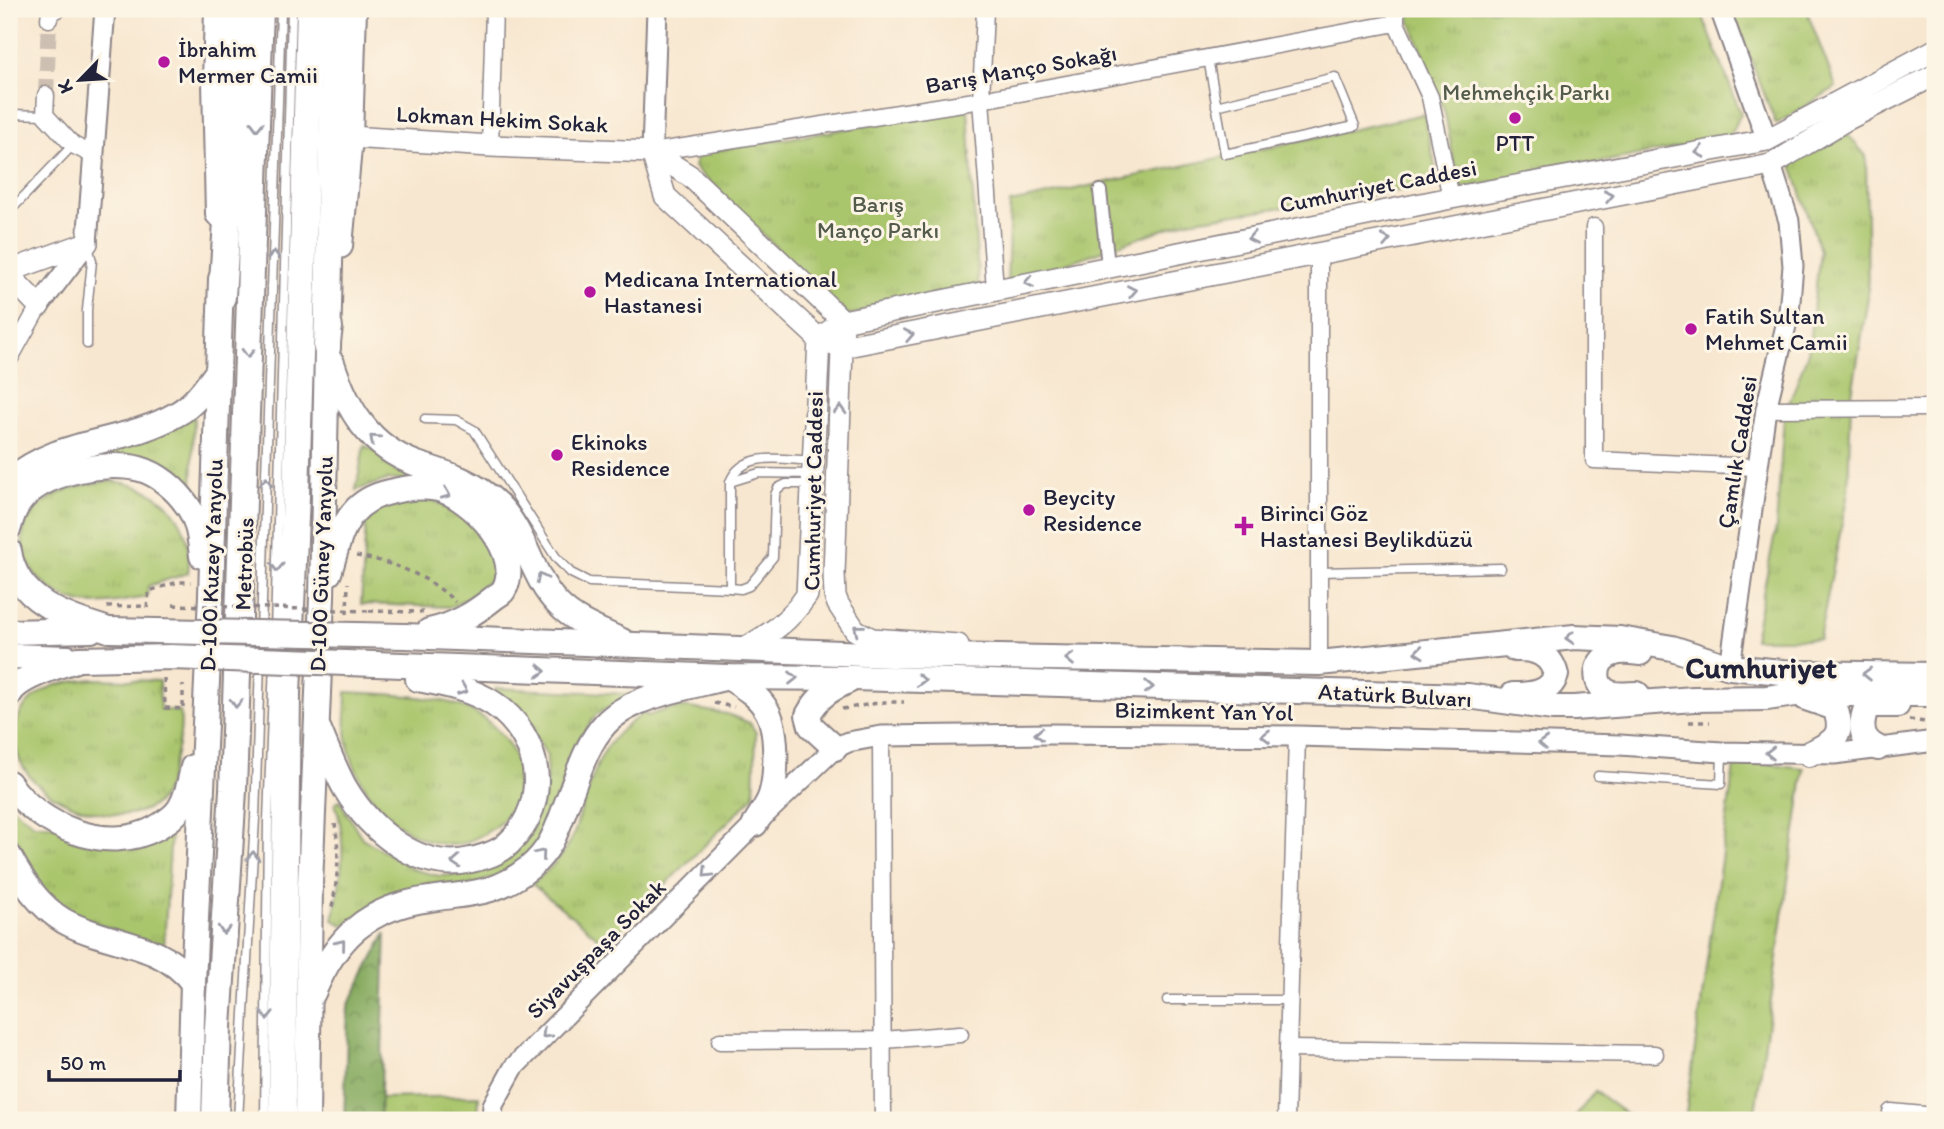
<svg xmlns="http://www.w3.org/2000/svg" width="1944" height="1129" font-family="Itim,sans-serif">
<defs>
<pattern id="grass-tufts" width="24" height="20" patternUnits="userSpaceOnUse" patternTransform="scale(1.75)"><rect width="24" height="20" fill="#aac66d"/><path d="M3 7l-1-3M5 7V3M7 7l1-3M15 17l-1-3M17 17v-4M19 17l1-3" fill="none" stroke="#92aa5f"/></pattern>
<pattern id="forest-crowns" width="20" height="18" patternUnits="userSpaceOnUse" patternTransform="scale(1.75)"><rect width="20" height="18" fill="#87ab60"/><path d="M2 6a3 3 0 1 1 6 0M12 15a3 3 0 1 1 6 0" fill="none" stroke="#6e8b50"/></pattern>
</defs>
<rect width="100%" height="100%" fill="#fcf5e5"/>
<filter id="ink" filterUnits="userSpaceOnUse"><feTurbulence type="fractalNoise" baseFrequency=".0143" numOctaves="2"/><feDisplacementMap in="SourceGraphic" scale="14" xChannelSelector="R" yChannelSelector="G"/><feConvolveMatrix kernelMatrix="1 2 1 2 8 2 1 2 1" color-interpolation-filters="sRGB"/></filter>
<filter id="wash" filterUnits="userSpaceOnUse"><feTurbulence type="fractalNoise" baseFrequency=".00686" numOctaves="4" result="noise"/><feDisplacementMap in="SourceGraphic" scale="28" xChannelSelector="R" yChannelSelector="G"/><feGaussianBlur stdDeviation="1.57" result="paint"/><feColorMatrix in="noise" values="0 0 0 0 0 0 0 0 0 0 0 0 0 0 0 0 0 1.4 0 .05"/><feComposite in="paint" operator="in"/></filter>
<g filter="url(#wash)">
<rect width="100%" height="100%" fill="#f8e7d0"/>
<g fill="url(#grass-tufts)" stroke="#667454" stroke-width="2">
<path d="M1428,9H1700L1741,114L1728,138L1459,189L1445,113L1407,12Z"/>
<path d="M1731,9H1806L1836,87L1776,124Z"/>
<path d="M968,109L979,294L845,315L694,167L698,153Z"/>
<path d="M1424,114L1439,185L1187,221L1007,284L1010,203Z"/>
<path d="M1848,135L1866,156L1868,298L1851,400L1848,493L1819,639H1754L1776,528L1784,417L1808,352L1820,251L1791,162Z"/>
<path d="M194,416L192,492L144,462L9,501C9,487 18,482 28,474Z"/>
<path d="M364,445L433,479L387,480L356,490Z"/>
<path d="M110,481C161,485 195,520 188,573L148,586L147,597C127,600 103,606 83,603C42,596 0,547 36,509C55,490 83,484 110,481Z"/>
<path d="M421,498L435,501L462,515L480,526L493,550L495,571L484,589L451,607L361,604L366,521L379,506Z"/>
<path d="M94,679L159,681L160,709L180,712C183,732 177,749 172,769C170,779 167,791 161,799C132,831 60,808 35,782C7,754 7,712 43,691C58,682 77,681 94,679Z"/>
<path d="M496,688L632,694L596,715L578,741L567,777L534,853L493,878L343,925L333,920C341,881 348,842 335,803L339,800L362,838L415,870L440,876L471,873L489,867L546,789L547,756L526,720L495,694Z"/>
<path d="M346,692C378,694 445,695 472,711C521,738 543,799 487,832C477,838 464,845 452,845C400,843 358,792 348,745C344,728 346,708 346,692Z"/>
<path d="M683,707L727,714L750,723L756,733L754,796L606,944L532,884C548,871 562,858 571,840C576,830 578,819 582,809C596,765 604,736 645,713L647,716L665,710Z"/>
<path d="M1735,759L1804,768L1754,1120H1685Z"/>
<path d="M9,805L34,824L171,831L164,946L128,936L66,910L45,895L19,857L9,839Z"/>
<path d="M479,1096L478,1120H380V1098Z"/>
</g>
<path fill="url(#forest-crowns)" stroke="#54664e" stroke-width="2" d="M386,933L380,1120H344L348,1006Z"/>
<path fill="#aac66d" stroke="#667454" stroke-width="2" d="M1595,1091L1634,1120H1573Z"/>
</g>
<g filter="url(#ink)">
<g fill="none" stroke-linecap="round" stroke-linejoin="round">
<path stroke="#cdc0b2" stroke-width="16" stroke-dasharray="16 8" stroke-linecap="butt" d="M46,95L49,19"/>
<g stroke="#8d8486" stroke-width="11">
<g id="service">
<path d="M1208,58L1225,154L1355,126L1335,77L1216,106"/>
<path d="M9,114L45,115"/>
<path d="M9,212L73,145"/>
<path d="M87,344V310L92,261L88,246"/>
<path d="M425,419L456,420L474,430L557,559L571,573L589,582L730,588V482C743,449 785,460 813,461"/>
<path d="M730,482L759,473L810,474"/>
<path d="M1319,572L1501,568"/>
<path d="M730,588L741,589L749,586L773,557L775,495L778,488L786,484H811"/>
<path d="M261,631L281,9"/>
<path d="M275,632L292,9"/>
<path d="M1598,776L1721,784L1722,753"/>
<path d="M1167,1000H1289"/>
<path d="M238,1120L255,818L260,662"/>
<path d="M265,1120L268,820L274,662"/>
</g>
</g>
<g stroke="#8d8486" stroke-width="16">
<path id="pedestrian" d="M1100,191L1108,266"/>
</g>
<g stroke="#8d8486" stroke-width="19">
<g id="minor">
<path d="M985,9L981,100L995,289"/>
<path d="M1396,9V23L1430,97L1451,198"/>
<path d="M49,19L50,12L58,9"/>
<path d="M46,95L45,115L73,145L95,156"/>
<path d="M490,146L494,9"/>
<path d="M652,152L981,100L1396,23"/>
<path d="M1594,227V460L1756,467"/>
<path d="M1319,253V663"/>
<path d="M9,360L39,306"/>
<path d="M1766,409L1935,408"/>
<path d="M881,736L883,1120"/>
<path d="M720,1041L883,1040L960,1034"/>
<path d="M1288,1049L1655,1054"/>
<path d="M1891,1112L1935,1116"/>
<path d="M1286,1120L1297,736"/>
</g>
</g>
<g stroke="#8d8486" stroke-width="23">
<g id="tertiary">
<path d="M1720,9L1767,140"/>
<path d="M652,152L657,9"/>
<path d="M39,306L87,243L105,9"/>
<path d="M1730,667L1766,409L1789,313L1793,266L1789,221L1771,165"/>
<path d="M492,1120L493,1105L514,1067L755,824L835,748L848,742L881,736L1050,734L1297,736L1620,745L1722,752L1834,754L1935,741"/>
</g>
</g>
<g stroke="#8d8486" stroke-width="24">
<g id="secondary">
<path d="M350,137L490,146L652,152"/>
<path d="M652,152L665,196L819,339L842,347L1771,165L1844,121L1935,75"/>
<path d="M652,152L690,176L843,321L834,574L835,596L838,604L855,630L872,639L958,645"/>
<path d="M9,271L87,243"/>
<path d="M9,275L39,306"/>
<path d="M819,339L843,321L1451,198L1767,140L1935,50"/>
<path d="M742,650C771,633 788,623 807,595L819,339"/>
</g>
</g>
<g stroke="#8d8486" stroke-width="28">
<g id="primary">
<path d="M217,9L215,82L218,214"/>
<path d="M340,246L350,137L354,9"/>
<path d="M332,363C347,409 369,447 417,464C448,474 474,481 497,504C526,532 531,577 558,604C575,622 601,631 622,641"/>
<path d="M9,481C63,436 122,446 177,414C195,404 206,387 218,371"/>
<path d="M9,527C11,519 14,510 19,503C41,472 105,460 140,469C158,474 176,489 187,505C198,520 200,538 202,556"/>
<path d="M9,551C16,602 67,617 109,630"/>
<path d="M329,573C335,554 340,528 353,513C362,502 376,495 390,492C405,488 422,486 438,489C471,496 526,555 503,591C503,592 496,596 495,597C475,613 455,626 429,631"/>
<path d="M9,632L91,630"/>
<path d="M405,636L892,655L1319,663L1574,637L1620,639L1672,648L1730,667L1792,673L1935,675"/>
<path d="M9,656L68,658"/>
<path d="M375,664L728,677L853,678L1468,696L1553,708H1574L1694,699L1767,698L1795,694H1935"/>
<path d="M1637,694C1630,694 1621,695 1614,694C1592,690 1592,661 1612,654C1621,650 1631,652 1640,653"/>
<path d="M9,695C17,677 61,665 79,659"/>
<path d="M1513,695C1530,695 1550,694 1556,675C1551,654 1535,648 1515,649"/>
<path d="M1806,698L1835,708C1846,737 1833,742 1809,754"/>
<path d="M319,730C327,749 335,770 345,788C370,830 420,873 471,860C485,857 499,853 509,843C552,802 541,736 494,704C472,689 444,684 418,679"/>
<path d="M835,748L811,726L808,715C818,696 831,689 850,680"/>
<path d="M1878,748C1860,740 1860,725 1866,708L1873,705H1897"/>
<path d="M9,783C38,826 107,855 156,828C165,822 174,818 180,808C188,795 190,781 193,767"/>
<path d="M9,856C23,882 39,906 64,921C107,945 162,941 193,983"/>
<path d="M313,993C336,937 368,907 430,899C469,893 496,895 529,868C551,850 557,830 566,805C577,778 585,746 605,724C632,695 691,687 728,677C742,686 757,694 766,709C778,727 777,775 771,795C768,805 760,815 755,824"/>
<path d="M189,1120L193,983L211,595L221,279"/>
<path d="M307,1120L310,885L322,597L327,348L330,327"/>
</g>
</g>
<g stroke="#8d8486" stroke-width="30">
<g id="trunk">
<path d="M222,297L231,161L236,9"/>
<path d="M327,348L335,9"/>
<path d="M215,1120L218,1027L233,790L260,9"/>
<path d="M282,1120L287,693L296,496L310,9"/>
</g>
</g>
<g stroke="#8d8486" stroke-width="3.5" stroke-dasharray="5 5" stroke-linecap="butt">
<path d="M356,556C390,561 430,576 455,602"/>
<path d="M107,607L147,606"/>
<path d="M147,608L149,591L178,582H191"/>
<path d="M369,611L423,612"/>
<path d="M347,614L348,583"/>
<path d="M164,678L165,708L183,709V685"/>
<path d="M714,703L734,707"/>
<path d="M842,709L884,702H904"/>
<path d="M1909,720L1926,722"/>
<path d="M1689,722H1710"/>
<path d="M9,733L13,715"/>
<path d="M9,749L12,763"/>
<path d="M332,907C338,878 340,853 335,824"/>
</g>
<use href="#service" stroke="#fff" stroke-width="8"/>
<use href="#pedestrian" stroke="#fff" stroke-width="12"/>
<use href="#minor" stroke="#fff" stroke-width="16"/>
<use href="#tertiary" stroke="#fff" stroke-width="19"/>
<use href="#secondary" stroke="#fff" stroke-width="21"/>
<use href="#primary" stroke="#fff" stroke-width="24"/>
<use href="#trunk" stroke="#fff" stroke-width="26"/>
<g stroke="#8d8486" stroke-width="28" stroke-linecap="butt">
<g id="primary-bridge">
<path d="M109,630L405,636"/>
<path d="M79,659L171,657L375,664"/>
</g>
</g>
<path stroke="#8d8486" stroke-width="3.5" stroke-dasharray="5 5" stroke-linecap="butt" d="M173,605L369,611"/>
<use href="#primary-bridge" stroke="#fff" stroke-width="24"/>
</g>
<defs><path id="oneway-chevron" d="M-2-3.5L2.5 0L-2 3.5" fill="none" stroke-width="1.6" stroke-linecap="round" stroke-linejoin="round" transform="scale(1.75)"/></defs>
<g stroke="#9c9ca7">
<use href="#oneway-chevron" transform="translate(257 126) rotate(91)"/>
<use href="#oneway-chevron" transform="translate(1700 152) rotate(170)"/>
<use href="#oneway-chevron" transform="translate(1609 196) rotate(-11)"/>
<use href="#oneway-chevron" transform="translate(1252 238) rotate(169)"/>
<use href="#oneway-chevron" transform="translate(1386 240) rotate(-11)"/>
<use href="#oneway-chevron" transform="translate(274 255) rotate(-88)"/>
<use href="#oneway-chevron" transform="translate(1029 282) rotate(168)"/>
<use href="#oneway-chevron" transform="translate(1132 291) rotate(-11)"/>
<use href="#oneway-chevron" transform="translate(909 335) rotate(-11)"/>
<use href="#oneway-chevron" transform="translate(248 353) rotate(92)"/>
<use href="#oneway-chevron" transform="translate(840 410) rotate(-88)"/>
<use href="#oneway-chevron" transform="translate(374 439) rotate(-138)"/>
<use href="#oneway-chevron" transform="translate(266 482) rotate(-87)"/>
<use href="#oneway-chevron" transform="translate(446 494) rotate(22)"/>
<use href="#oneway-chevron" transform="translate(277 567) rotate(92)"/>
<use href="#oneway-chevron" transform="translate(541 578) rotate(-117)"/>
<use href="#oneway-chevron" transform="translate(858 629) rotate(-141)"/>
<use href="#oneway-chevron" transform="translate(1570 638) rotate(177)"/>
<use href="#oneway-chevron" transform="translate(1419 652) rotate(174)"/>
<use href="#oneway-chevron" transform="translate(1070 659) rotate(-179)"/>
<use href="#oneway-chevron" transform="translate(541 671) rotate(2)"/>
<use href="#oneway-chevron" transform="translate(1867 674) rotate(-179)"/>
<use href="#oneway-chevron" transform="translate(793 678)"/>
<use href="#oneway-chevron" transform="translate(921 680) rotate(2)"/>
<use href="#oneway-chevron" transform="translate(1149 687) rotate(1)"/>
<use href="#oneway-chevron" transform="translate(463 690) rotate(22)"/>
<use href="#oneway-chevron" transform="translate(236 703) rotate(92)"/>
<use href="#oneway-chevron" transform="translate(1039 734) rotate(179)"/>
<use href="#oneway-chevron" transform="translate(1266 736) rotate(-180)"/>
<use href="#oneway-chevron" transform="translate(1543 743) rotate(-178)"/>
<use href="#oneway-chevron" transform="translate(1770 753) rotate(-179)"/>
<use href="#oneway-chevron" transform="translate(541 854) rotate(-50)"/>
<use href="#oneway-chevron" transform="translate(253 856) rotate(-87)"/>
<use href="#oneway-chevron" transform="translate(456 862) rotate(176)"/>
<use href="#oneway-chevron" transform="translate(707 873) rotate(135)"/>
<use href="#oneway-chevron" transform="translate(224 930) rotate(94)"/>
<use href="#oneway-chevron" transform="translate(341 944) rotate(-51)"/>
<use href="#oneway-chevron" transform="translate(267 1015) rotate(91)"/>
<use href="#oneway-chevron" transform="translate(546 1034) rotate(135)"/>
</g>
</g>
<g fill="#b5179e" stroke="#fcf5e5" stroke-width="2.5">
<circle cx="164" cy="62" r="7"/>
<circle cx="1515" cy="118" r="7"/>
<circle cx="590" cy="292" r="7"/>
<circle cx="1691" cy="329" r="7"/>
<circle cx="557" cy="455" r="7"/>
<circle cx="1029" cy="510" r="7"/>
<path d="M1240.5 515.5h7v7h7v7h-7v7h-7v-7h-7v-7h7z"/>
</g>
<g text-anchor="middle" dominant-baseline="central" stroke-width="6" stroke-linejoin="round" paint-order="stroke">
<g font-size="23" fill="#22223b" stroke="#fcf5e5" text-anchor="start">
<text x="178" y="49">İbrahim<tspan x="178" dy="26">Mermer Camii</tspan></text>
<text x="1515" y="143" text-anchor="middle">PTT</text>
<text x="604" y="279">Medicana International<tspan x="604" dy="26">Hastanesi</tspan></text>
<text x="1705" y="316">Fatih Sultan<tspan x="1705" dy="26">Mehmet Camii</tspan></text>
<text x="571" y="442">Ekinoks<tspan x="571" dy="26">Residence</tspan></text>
<text x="1043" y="497">Beycity<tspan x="1043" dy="26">Residence</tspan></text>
<text x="1260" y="513">Birinci Göz<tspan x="1260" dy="26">Hastanesi Beylikdüzü</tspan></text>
</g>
<g font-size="23" fill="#22223b" stroke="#fcf5e5">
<text transform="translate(1021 69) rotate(-10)">Barış Manço Sokağı</text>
<text transform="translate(502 119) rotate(3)">Lokman Hekim Sokak</text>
<text transform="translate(1378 186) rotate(-11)">Cumhuriyet Caddesi</text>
<text transform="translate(1737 452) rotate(-81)">Çamlık Caddesi</text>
<text transform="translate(813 491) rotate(-89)">Cumhuriyet Caddesi</text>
<text transform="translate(244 564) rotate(-88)">Metrobüs</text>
<text transform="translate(321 564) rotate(-88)">D-100 Güney Yanyolu</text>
<text transform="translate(211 565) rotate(-88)">D-100 Kuzey Yanyolu</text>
<text transform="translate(1395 695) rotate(3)">Atatürk Bulvarı</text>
<text transform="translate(1204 711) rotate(1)">Bizimkent Yan Yol</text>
<text transform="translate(596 949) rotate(-45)">Siyavuşpaşa Sokak</text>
</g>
<g font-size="23" fill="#525b4c" stroke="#fcf5e5">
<text x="1526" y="92">Mehmehçik Parkı</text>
<text x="878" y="204">Barış<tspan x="878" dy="26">Manço Parkı</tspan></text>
</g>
<g font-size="30" font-weight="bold" fill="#22223b" stroke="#fcf5e5">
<text x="1761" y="667">Cumhuriyet</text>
</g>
</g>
<rect width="1944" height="1129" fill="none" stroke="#fcf5e5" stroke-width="35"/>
<g transform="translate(80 80) rotate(245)" stroke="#fcf5e5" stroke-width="5" paint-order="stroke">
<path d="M0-5L12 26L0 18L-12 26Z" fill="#22223b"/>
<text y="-10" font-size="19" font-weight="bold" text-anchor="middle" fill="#22223b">K</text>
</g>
<path d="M49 1070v10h131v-10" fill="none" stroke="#22223b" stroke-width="3.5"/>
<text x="60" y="1070" font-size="21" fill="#22223b" stroke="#fcf5e5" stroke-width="5" paint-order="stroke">50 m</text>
</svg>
